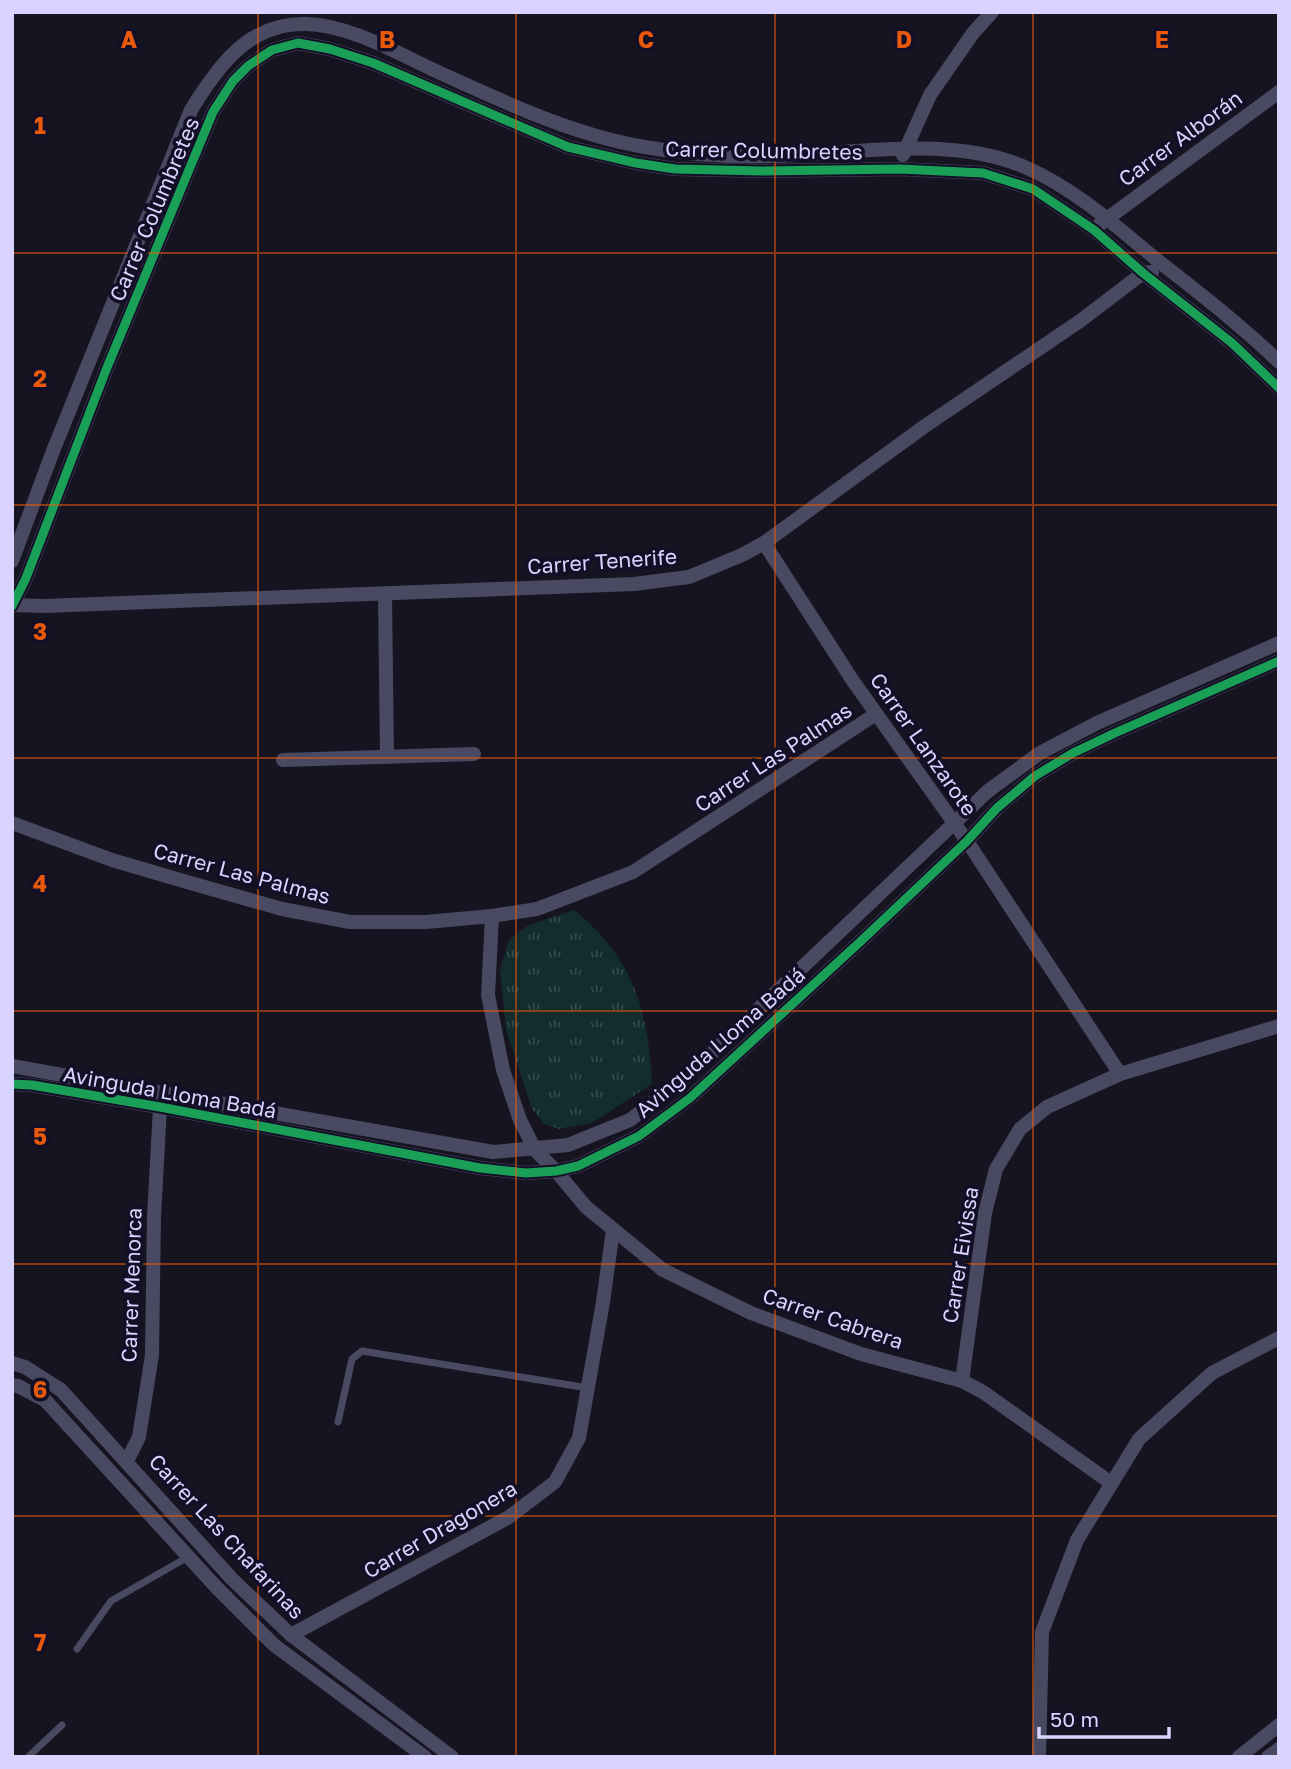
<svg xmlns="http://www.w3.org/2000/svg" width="1291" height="1769" font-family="'Golos Text',sans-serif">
<defs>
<pattern id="park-tufts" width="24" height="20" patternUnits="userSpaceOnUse" patternTransform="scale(1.75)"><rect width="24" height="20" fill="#132c2d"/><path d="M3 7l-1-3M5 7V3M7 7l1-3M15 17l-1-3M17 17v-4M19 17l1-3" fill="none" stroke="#354a4c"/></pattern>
</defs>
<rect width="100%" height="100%" fill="#161421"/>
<path fill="url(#park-tufts)" d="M574,910C632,956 649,1011 652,1084L592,1123L559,1129L544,1124L532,1109L506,1030L500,970L509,940L529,925Z"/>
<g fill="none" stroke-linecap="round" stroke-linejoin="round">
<g stroke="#4a4962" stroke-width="7">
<path d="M338,1422L352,1359L362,1351L588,1388"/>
<path d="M77,1649L111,1601L188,1557"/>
<path d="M28,1757L62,1725"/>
</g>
<g stroke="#4a4962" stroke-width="14">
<path d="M903,155L930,95L973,33L992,12"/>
<path d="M1100,224L1279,92"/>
<path d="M764,543L853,681L967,841L1120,1074"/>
<path d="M12,561L53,451L191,110C218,66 249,22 307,24C350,25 399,54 438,72C504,102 573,135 645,147C695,156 746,158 797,155C870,151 959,137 1027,168C1075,189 1117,227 1157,260C1199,293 1241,325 1279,362"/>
<path d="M385,595L387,757"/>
<path d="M12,605L44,606L634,584L689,577L742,555L764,543L925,426L1080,321L1143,273L1152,272"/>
<path d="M12,606L26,578L106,370L213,112L233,81L248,66L272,50L298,43L330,49L373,63L568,147L636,163L675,169L762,171L900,169L983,173L1033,189L1094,230L1143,273L1232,343L1279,388"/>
<path d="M283,760L474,754"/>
<path d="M12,823L112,860L187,882L282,909L350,922H426L492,916L537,909L633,872L876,714"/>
<path d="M492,916L488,995L503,1070L520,1120L535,1150L556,1171L586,1207L663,1270L751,1313L861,1354L962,1381L983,1392L1111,1483"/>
<path d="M12,1066L493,1152L568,1145L630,1120L693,1071L988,791L1040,753L1097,723L1279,643"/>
<path d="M12,1084L32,1085L160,1107L480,1168L526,1173L556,1171L578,1166L639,1136L690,1098L861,941L967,841L997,808L1035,776L1073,753L1115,733L1279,661"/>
<path d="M12,1363L25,1367L61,1390L232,1579L291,1635L452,1757"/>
<path d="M962,1381L985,1213L996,1169L1020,1129L1047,1107L1120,1074L1279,1026"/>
<path d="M12,1385L18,1386L45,1400L217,1588L274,1645L425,1757"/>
<path d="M127,1461L139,1437L152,1355L154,1217L160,1107"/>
<path d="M291,1635L509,1517L555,1482L579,1438L603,1302L613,1230"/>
<path d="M1039,1757L1042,1632L1077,1540L1139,1439L1212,1373L1279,1338"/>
<path d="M1239,1757L1279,1725"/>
<path d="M1268,1757L1279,1749"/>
</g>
<g stroke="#130f26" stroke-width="13">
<g id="cycleway">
<path d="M12,606L26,578L106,370L213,112L233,81L248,66L272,50L298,43L330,49L373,63L568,147L636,163L675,169L762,171L900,169L983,173L1033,189L1094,230L1143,273L1232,343L1279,388"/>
<path d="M12,1084L32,1085L160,1107L480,1168L526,1173L556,1171L578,1166L639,1136L690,1098L861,941L967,841L997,808L1035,776L1073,753L1115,733L1279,661"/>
</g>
</g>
<use href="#cycleway" stroke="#1a9f57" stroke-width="9"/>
</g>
<path fill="none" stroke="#e8590c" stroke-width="2" stroke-opacity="0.55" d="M258,12V1757M516,12V1757M775,12V1757M1033,12V1757M12,253H1279M12,505H1279M12,758H1279M12,1011H1279M12,1264H1279M12,1516H1279"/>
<g text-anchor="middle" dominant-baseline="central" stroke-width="7" stroke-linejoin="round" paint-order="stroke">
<g font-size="21" fill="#d9d4ff" stroke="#130f26">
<text transform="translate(1180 138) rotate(-36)">Carrer Alborán</text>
<text transform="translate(764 150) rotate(1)">Carrer Columbretes</text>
<text transform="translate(154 209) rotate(-67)">Carrer Columbretes</text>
<text transform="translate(602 561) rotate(-4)">Carrer Tenerife</text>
<text transform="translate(924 744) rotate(55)">Carrer Lanzarote</text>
<text transform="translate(773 757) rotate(-33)">Carrer Las Palmas</text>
<text transform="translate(242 873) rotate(15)">Carrer Las Palmas</text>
<text transform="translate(720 1042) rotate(-41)">Avinguda Lloma Badá</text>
<text transform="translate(170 1092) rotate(10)">Avinguda Lloma Badá</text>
<text transform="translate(960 1255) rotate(-81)">Carrer Eivissa</text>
<text transform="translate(131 1285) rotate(-88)">Carrer Menorca</text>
<text transform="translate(833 1318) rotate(19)">Carrer Cabrera</text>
<text transform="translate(440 1529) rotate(-30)">Carrer Dragonera</text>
<text transform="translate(227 1536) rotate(47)">Carrer Las Chafarinas</text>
</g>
</g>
<g font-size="23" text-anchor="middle" font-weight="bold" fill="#e8590c" stroke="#130f26" stroke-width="7" stroke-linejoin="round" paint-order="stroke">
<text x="129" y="48">A</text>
<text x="387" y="48">B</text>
<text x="646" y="48">C</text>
<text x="904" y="48">D</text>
<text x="1162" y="48">E</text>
<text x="40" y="134">1</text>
<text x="40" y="387">2</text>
<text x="40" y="640">3</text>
<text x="40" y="892">4</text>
<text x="40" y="1145">5</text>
<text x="40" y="1398">6</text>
<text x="40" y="1651">7</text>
</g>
<rect width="1291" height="1769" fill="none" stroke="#d9d4ff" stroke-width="28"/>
<path d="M1039 1727v10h130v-10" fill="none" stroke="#d9d4ff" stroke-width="3.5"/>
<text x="1050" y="1727" font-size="21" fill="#d9d4ff" stroke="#130f26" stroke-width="5" paint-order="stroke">50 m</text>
</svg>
